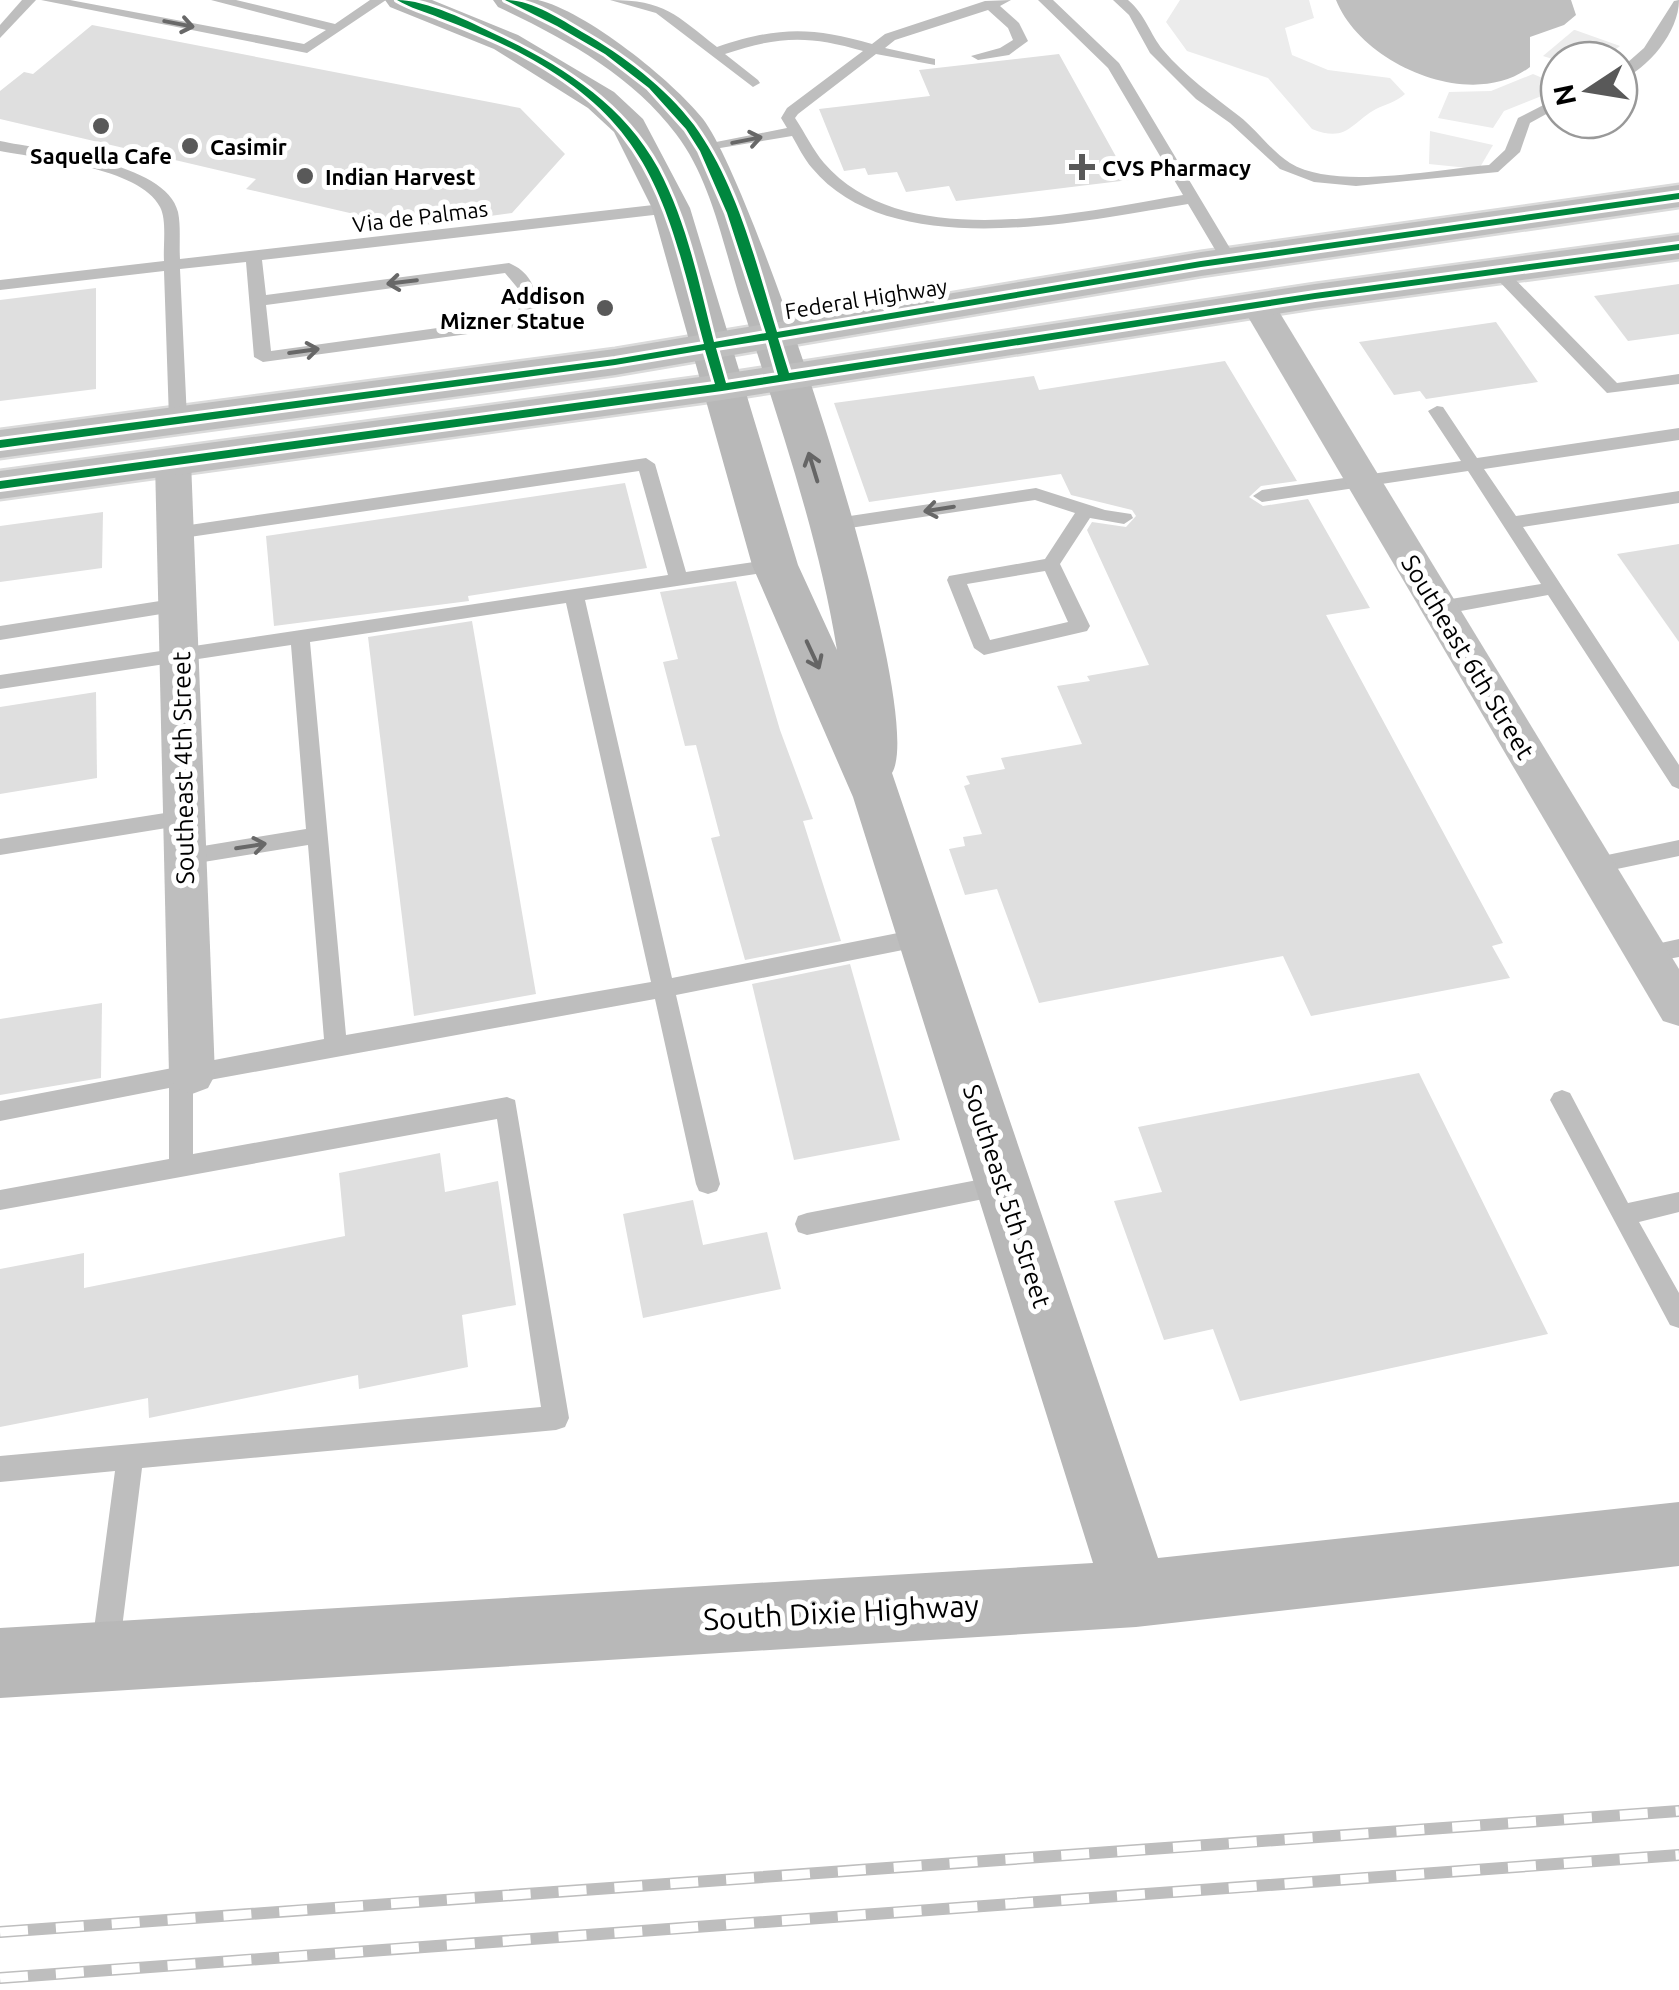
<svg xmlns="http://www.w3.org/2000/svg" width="1679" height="1990" font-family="Ubuntu,sans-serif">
<rect width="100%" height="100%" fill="#fff"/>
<g fill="#ececec">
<path d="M1180,0H1309L1314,18L1285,28L1292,55L1328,70L1390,78L1405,94C1396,102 1386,104 1376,109C1351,123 1347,143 1312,129L1268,78L1187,51L1166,22Z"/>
<path d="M1574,30H1575L1620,46C1598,64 1566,65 1543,56Z"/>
<path d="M1533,74L1559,85V89L1504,111L1493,128L1438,118L1449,92L1491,91Z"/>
<path d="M1430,131L1493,145L1479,169L1429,164Z"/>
</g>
<path fill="#bfbfbf" d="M1336,0H1571L1576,15L1564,25L1530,37V67C1471,112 1361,64 1336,0Z"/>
<g fill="#dfdfdf">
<path d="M92,25L520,108L565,154L512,213L410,227L246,189L256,179L0,119V91L24,72L33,74Z"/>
<path d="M1059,54L1129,180L956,201L949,186L906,192L897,172L868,175L865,168L844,171L819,109L930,96L919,70Z"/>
<path d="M1679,284V334L1628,341L1594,296Z"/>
<path d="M96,288V389L0,401V300Z"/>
<path d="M1496,322L1538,382L1426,399L1420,391L1394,395L1359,342Z"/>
<path d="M1225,361L1297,481L1261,486L1249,497L1263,506L1308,499L1370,608L1326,615L1503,943L1492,946L1510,978L1311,1016L1283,956L1039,1003L997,889L965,895L949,849L965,846L963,837L982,834L964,786L970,784L966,776L1005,769L1001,758L1082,744L1057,686L1090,681L1087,676L1149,665L1087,530L1092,522L1126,527L1136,516L1132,510L1071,495L1061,474L869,502L834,403L1034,376L1039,390Z"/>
<path d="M625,483L647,568L468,596L469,601L274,626L266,536Z"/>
<path d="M103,512L102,568L0,582V526Z"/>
<path d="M1679,544V642L1617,554Z"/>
<path d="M736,581L780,730L813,819L803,821L841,941L745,960L711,838L720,836L696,745L685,746L663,662L678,659L660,592Z"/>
<path d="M472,621L536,994L414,1016L368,637Z"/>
<path d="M96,692L97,778L0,794V707Z"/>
<path d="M850,964L900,1140L794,1160L752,984Z"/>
<path d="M102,1003L101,1078L0,1095V1019Z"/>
<path d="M1419,1073L1548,1334L1240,1401L1213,1329L1164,1340L1114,1201L1162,1192L1138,1127Z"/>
<path d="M440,1153L445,1192L498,1181L516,1305L462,1315L468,1367L359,1389L358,1375L149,1418L148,1398L0,1427V1269L84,1253V1288L345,1236L339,1173Z"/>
<path d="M693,1200L703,1245L767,1232L781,1289L643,1318L623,1214Z"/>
</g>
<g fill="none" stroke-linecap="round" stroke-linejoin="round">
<g stroke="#dbdbdb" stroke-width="5">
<g id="primary">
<path d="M1679,185V207L1201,276L615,375L0,458V430L615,349L1201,252Z"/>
<path d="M1679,235V259L1315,308L722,400L0,499V471L722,374L1315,284Z"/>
</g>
</g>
<g fill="#bebebe" fill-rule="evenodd">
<path d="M22,0H36L0,38V25Z"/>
<path d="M41,0H70L304,44L326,30L211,0H236L335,24L370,0H386L307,53Z"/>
<path d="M610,0C665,0 676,15 717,47C777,27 810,26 872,44L885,34L985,1L1011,0L1000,6L1019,23L1028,41L1009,55L978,60L971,56L1000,48L1013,40L1008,28L988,10L895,40L885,48L935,59V65L876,54L798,114L795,118C805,133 813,150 824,163C903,255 1080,212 1183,195L1108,68L1038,0H1053L1119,63L1237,260L1223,263L1188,204C1083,221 891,264 812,168C804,159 798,146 792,136L696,152V146L787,128L781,118L787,108L863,51C808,35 779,36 725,54L758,80L760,83L753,87L656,13Z"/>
<path d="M1113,0H1128C1145,14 1150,34 1163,50C1185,76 1212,95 1239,116C1257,130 1271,151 1290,163C1336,191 1436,169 1489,165L1505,150L1518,118L1559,97V107L1530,123L1520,152L1498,172L1356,186L1314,182L1280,169L1230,123L1196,99L1150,53L1129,15Z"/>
<path d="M1679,0C1679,32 1648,69 1619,81V70L1644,48L1674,1Z"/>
<path d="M0,141C42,150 167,162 178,212C181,226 179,244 180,259L671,203L679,208L671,213L262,260L266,295L509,263C535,274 539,296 534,321L526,326L263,362L254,357L246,262L180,269L187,419L178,424L169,419L164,271L0,290V280L164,261C163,246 167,220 160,207C140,167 40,159 0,151ZM505,273L520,291L518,317L271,351L266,305Z"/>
<path d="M1499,267L1505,269L1617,383L1679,374V384L1607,393L1493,275V269Z"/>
<path d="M1437,406L1443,407L1477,458L1679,428V440L1484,469L1516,516L1679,491V503L1523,527L1679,765V789L1672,786L1548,595L1439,615L1432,613V603L1439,601L1541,584L1468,471L1262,502L1253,496L1262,490L1461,461L1428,411Z"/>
<path d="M646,458L655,464L686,572L775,559L784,565L775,571L585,600L672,978L923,928L934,937L923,946L676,995L720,1184L717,1191L708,1194L699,1191L696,1184L655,999L193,1083V1154L507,1097L515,1100L569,1418L565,1427L556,1430L142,1468L119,1652L115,1662L105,1666L95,1662L91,1652L115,1471L0,1482V1456L541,1407L497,1119L0,1210V1190L169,1159V1088L0,1121V1101L324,1039L308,845L185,865L174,857L185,849L306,829L291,645L0,689V675L668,575L639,471L176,539L167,533L176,527ZM566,603L651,982L346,1035L310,642Z"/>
<path d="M1036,488L1105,510L1131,514L1133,518L1124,524L1090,518L1060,564L1090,626L1087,631L984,655L974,648L947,580L949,576L1045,559L1075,513L1035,500L830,531L821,525L830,519ZM1045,571L1068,622L990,640L967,584Z"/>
<path d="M179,598L189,605L186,610L0,640V626Z"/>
<path d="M184,810L191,812L194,818L191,824L0,855V839Z"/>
<path d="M1679,840V856L1593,874L1582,866L1593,858Z"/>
<path d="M1679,939V957L1646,963L1638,960L1635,954L1638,948Z"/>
<path d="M1562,1090L1570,1093L1628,1203L1679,1192V1212L1639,1222L1679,1293V1328L1670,1325L1550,1100L1554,1093Z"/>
<path d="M1003,1175L1012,1178L1015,1185L1012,1192L1003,1195L807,1235L798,1232L795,1224L798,1216L807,1213Z"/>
</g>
<g fill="#bebebe" fill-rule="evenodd">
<path d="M1258,295L1270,298L1275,305L1679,969V1026L1663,1021L1241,305L1246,298Z"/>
<path d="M173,450L186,453L191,461L215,1075L208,1088L192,1094L176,1088L169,1075L155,461L160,453Z"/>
</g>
<path fill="#b8b8b8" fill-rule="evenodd" d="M385,0H432L518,35L614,92L643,119L690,208L798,565L837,650C818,532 777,418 742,305C724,249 712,181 676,134C632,75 564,38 498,7L493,0C507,0 525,0 538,0C586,11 673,81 703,119C755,186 930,710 892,773L1158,1558L1679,1502V1566L1136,1627L0,1698V1628L1093,1563L853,797L752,565L652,208L614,132L588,108L494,49L390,7Z"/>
<use href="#primary" fill="#bebebe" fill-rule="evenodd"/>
<g stroke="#bebebe" stroke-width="12">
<g id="rail">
<path d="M0,1932L1679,1811"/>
<path d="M0,1978L1679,1855"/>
</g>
</g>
<use href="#rail" stroke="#fff" stroke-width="9" stroke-dasharray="28" stroke-linecap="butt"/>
<g stroke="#fff" stroke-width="6">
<path id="cycleway" d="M397,0C427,0 470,22 497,35C561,65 623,104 658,168C687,222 699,284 714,342L766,333L727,213L700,151L686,129L649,88L605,54L557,26L505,0C532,0 560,19 582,32C624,56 665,87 694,125C737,184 756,263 777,332L1201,261L1679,193V199L1201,267L778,338L789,373L1315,293L1679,244V250L1315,299L722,391L0,489V481L715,384L705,350L615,365L0,448V440L615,359L704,344C668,210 656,126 524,55C497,40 468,29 440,18C426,12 410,8 397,0ZM768,340L778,375L726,383L716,348Z"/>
</g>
<use href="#cycleway" fill="#00873e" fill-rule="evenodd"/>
</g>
<defs><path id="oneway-shaft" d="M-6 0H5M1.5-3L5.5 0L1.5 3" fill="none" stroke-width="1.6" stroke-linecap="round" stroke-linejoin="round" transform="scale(2.5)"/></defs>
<g stroke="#686868">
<use href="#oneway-shaft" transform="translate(179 24) rotate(11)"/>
<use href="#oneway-shaft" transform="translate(747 140) rotate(-11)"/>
<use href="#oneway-shaft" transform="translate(402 282) rotate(173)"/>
<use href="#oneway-shaft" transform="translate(304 351) rotate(-8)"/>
<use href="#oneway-shaft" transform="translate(939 509) rotate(171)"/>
<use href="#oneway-shaft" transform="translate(251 846) rotate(-9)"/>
</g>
<g stroke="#656565">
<use href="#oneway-shaft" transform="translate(813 467) rotate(-107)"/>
<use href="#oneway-shaft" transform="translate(813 655) rotate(65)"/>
</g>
<g fill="#595959" stroke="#fff" stroke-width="4">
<circle cx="101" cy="126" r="10"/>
<circle cx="190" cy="146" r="10"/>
<path d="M1077 152h10v10h10v10h-10v10h-10v-10h-10v-10h10z"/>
<circle cx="305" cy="176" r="10"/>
<circle cx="605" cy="308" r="10"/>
</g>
<g text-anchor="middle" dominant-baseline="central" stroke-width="10" stroke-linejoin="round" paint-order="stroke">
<g font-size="22" font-weight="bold" fill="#000" stroke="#fff" text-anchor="start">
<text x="210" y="146">Casimir</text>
<text x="101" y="155" text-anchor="middle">Saquella Cafe</text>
<text x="1102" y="167">CVS Pharmacy</text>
<text x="325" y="176">Indian Harvest</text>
<text x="585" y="295" text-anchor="end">Addison<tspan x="585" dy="25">Mizner Statue</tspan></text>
</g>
<g font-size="22" fill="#000" stroke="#fff">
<text transform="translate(420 216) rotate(-7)">Via de Palmas</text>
<text transform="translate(866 298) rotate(-9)">Federal Highway</text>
</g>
<g font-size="25" fill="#000" stroke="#fff">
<text transform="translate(1468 657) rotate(59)">Southeast 6th Street</text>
<text transform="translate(183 768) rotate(-91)">Southeast 4th Street</text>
<text transform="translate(1007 1196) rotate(72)">Southeast 5th Street</text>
</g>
<g font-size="30" fill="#000" stroke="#fff">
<text transform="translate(841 1612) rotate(-3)">South Dixie Highway</text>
</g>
</g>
<g transform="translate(1589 90) rotate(258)"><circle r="48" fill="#ffffff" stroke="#999999" stroke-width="2.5"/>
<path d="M0-8L18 38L0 25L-18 38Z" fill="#595959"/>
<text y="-15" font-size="28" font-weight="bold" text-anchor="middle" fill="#000000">N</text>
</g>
</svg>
